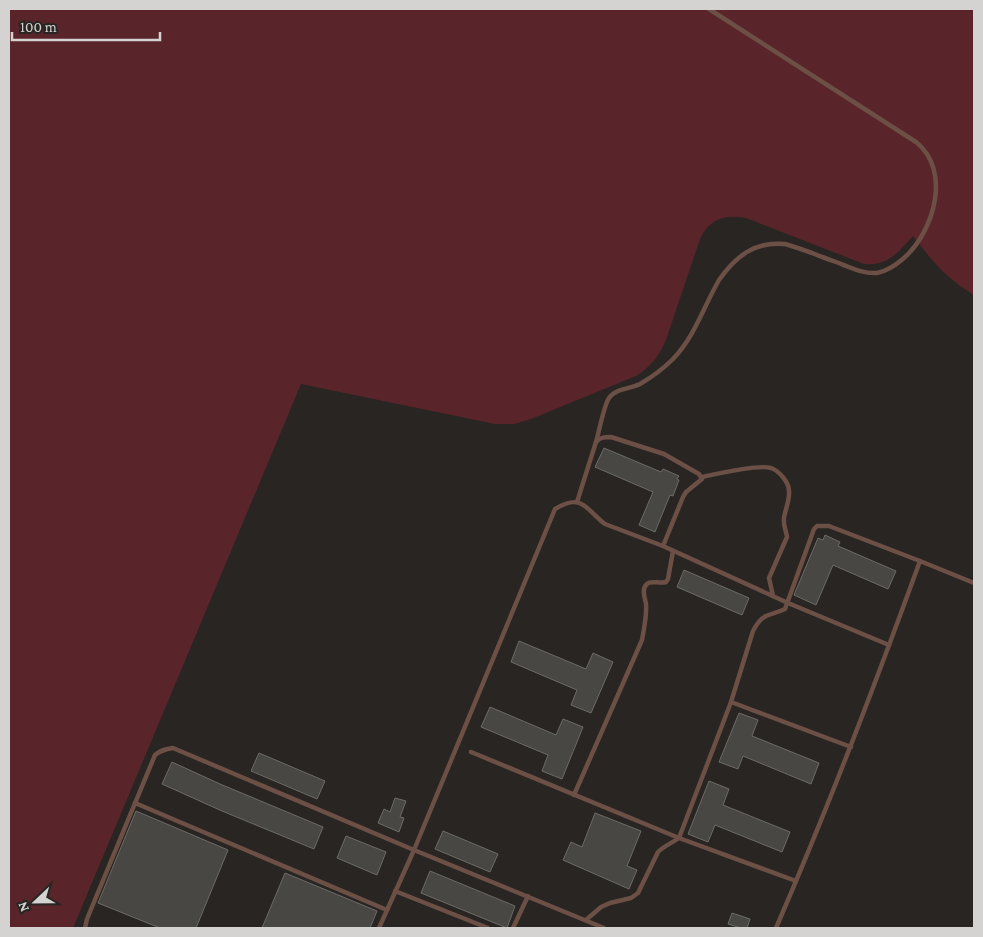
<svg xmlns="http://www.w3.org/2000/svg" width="983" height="937" font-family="'Crimson Pro',serif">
<rect width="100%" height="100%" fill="#282523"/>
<path fill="#5a252a" d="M9,9H974V295C946,278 933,262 913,236C898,252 889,266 864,264L746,218C725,214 709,219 700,239L666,340C659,356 651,367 636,376L531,419L514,424H495L301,384L73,928H9Z"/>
<g fill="#494743" stroke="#6d6b67">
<path d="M604,448L661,472L663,469L679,476L677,479L679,480L673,496L670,495L655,532L639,525L653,492L595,467Z"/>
<path d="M825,535L840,542L838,546L896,571L888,589L833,565L816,605L794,595L818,538L823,540Z"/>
<path d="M684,570L749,598L742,615L677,587Z"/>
<path d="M519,641L586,669L593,653L613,662L591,713L571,705L577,690L511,662Z"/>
<path d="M490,707L556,735L563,719L583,727L562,779L542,771L548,755L481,727Z"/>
<path d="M739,713L758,720L752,736L819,763L811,784L743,756L738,769L719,762Z"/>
<path d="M259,753L325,781L317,799L251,771Z"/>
<path d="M172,762L220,784L323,827L314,849L222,811L162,784Z"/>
<path d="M709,781L729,789L723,805L790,832L782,852L715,825L708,842L688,834Z"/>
<path d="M395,798L406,801L400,817L404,818L399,832L378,823L384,809L390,812Z"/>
<path d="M136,811L228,850L196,928H160L98,903Z"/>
<path d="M595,813L641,831L627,866L637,870L629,889L563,860L571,842L582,847Z"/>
<path d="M443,831L498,854L490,872L435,849Z"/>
<path d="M346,836L386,852L377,875L337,858Z"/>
<path d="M430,871L515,906L507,928L421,893Z"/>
<path d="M285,873L377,911L370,928H262Z"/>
<path d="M732,913L750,919L747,928H741L728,924Z"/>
</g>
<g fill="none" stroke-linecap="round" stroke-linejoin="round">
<g stroke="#6c4f45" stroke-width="4.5">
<path d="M596,442C599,432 604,405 609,398C616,388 630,389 640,384C652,377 664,368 673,359C695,336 704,306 719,280C736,256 755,241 785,244C803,249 819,256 836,262C849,267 863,274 877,273C887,271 896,265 904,258C934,231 952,171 916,142L709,9"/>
<path d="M702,477C716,474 758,464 771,468C779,471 789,482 789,491C790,500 785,510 784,518C783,525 786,530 787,537L769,578L773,596"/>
<path d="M577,502L596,442C600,437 605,437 611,437L664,454L699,474L702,479L686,492L683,497L663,546"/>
<path d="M920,561L974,583"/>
<path d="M731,702L851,747"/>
<path d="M471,752L679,838L796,881"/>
<path d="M574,795L642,640C644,628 647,616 646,604C645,598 641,589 647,584C651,580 660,584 666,582L668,579L673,551"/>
<path d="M135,803L387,910"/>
<path d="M395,891L488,928"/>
<path d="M586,920L601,907L610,903L631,898L638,893L658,852C664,846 672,843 679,838L731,702L753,631C763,612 768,617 785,609L814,529L817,526H829L920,561C875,685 828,808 776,928"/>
<path d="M85,928L87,919L155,755C161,750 166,749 173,748L414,850L604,928"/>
<path d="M379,928L414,850L555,509C583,492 586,510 605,524L663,546L788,603L889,645"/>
<path d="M513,928L528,896"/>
</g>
</g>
<rect width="983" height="937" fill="none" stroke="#d4d3d1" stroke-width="20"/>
<g transform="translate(35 902) rotate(248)" stroke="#282523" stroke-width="4" paint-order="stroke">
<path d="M0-4L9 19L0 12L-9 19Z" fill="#d4d3d1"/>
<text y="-8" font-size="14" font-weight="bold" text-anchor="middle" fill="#d4d3d1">N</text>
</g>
<path d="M12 32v8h148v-8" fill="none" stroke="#d4d3d1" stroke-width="2.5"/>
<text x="20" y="32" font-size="15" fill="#d4d3d1" stroke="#282523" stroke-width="4" paint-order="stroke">100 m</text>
</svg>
